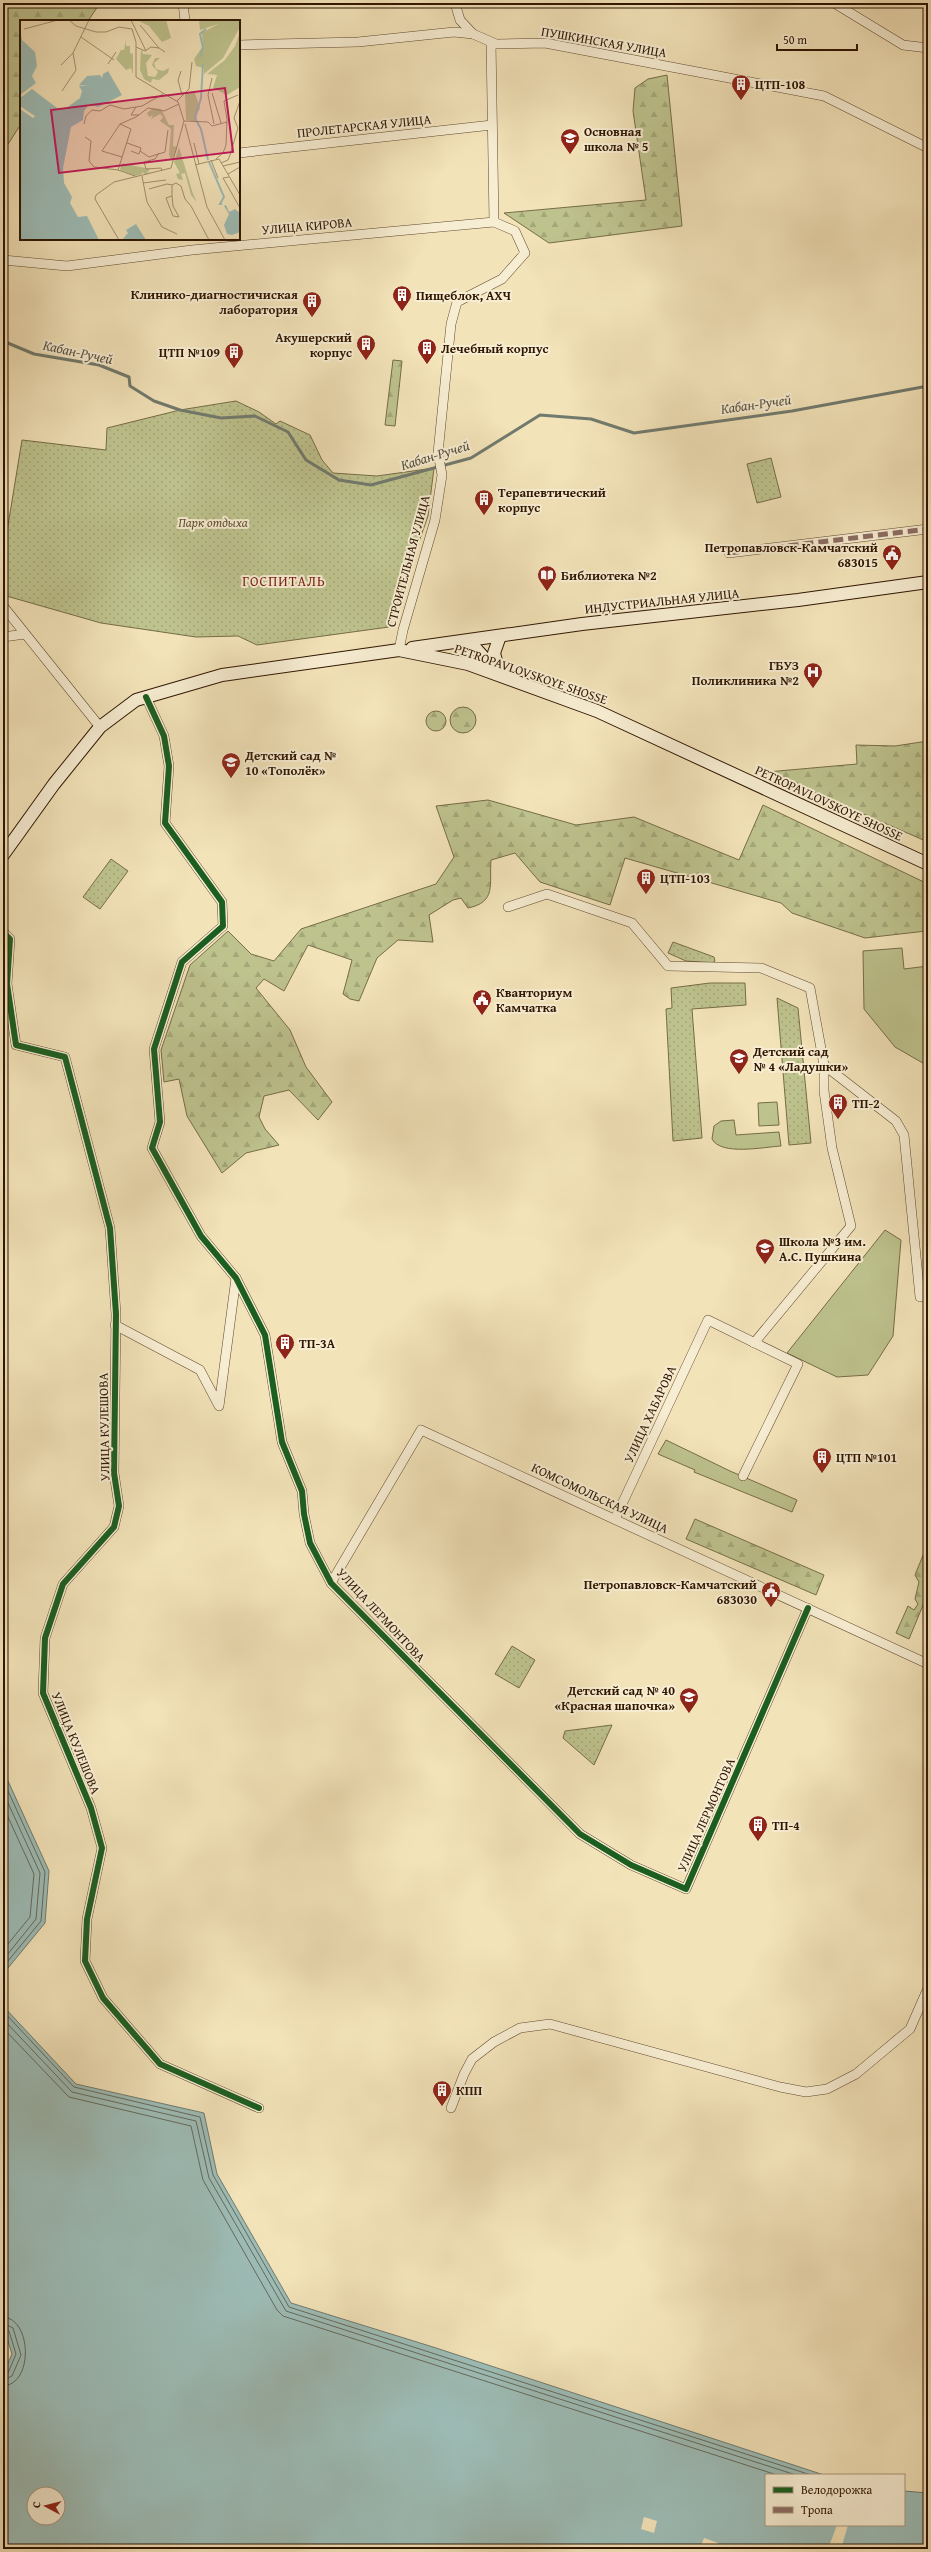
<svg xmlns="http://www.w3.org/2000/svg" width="931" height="2552" font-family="'Gentium Book Plus',serif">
<defs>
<pattern id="forest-firs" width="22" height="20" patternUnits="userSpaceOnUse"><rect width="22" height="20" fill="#bec38e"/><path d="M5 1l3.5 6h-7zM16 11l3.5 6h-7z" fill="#a4a779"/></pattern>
<pattern id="park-dots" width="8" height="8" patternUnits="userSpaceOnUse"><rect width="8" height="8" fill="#bec38e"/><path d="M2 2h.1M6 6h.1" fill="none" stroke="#a4a779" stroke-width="1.8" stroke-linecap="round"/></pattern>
</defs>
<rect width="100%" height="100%" fill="#f3e3b9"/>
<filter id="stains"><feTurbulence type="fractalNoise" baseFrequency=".005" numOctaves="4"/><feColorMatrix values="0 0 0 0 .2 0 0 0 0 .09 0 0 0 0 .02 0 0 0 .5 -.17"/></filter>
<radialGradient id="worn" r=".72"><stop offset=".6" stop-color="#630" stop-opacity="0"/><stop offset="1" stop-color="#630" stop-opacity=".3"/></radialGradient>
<g fill="#bec38e" stroke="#766c47">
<path d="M902,948L904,969L928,966V1066L895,1047L864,1009L863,951Z"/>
<path d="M777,1102L779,1125L759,1126L758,1103Z"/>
<path d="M734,1120L736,1135L779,1132L781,1146C764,1147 721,1156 712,1139L714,1126L721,1121Z"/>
<path d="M885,1230L901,1240L893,1336L868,1375L837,1377L787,1353Z"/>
<path d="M928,1260V1283L923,1273Z"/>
<path d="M666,1440L730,1471L797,1500L792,1512L694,1472L695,1470L658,1454Z"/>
</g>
<g fill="url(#forest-firs)" stroke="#766c47">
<path d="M3,3H100L88,21H21V124L3,152Z"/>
<path d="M667,75L682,226L549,243L504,213L646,200L633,111L635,88L648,79Z"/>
<path d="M393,360L402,361L395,426L385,425Z"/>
<circle cx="463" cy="720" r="13"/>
<circle cx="436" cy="721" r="10"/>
<path d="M928,741V842L767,772L857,764L856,745L895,746Z"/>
<path d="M488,800L576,825L634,817L739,860L763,805L928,884L926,931L865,938L792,913L781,903L625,858L610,905L540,882L515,853L491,860C489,884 497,902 468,908L461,898L453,900L429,915L433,942L398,940L377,958L359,1001L350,999L343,994L352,960L308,945L284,991L264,979L256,988L290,1030L306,1067L332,1102L318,1120L289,1090L264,1096L259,1117L265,1129L279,1145L246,1153L222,1173L187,1116L179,1079L164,1082L161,1050L190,965L228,931L251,954L274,961L301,929L436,884L454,857L436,806Z"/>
<path d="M695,1519L824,1575L816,1595L686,1539Z"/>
<path d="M928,1543V1593L909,1639L896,1633L908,1606L914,1610L918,1604L915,1599L919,1582L915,1575Z"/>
</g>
<g fill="url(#park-dots)" stroke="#766c47">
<path d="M236,401L259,412L276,424L280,421L310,435L322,460L333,473L377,476L434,468L428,516L389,627L257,645L238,636L196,637L101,623L3,595V556L22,440L106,450L107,428L180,410Z"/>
<path d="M771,458L781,497L757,503L747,464Z"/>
<path d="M111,859L128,871L100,909L83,897Z"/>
<path d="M673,942L714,957L715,961L712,963L686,961L668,953Z"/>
<path d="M710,983H745L746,1005L692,1009L702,1138L673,1141L666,1009L672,1008L671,988Z"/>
<path d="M777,998L798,1008L811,1143L789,1145Z"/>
<path d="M512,1646L535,1660L519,1688L495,1674Z"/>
<path d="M612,1725L594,1765L563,1738L565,1731Z"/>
</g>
<g fill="#9dbdb7" stroke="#717a6e" fill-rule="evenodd">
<path d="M3,1770L49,1871L45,1923L3,1974Z"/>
<path d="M3,2006L76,2084L204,2113L217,2174L291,2303L433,2347L824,2475H766V2525H904V2491L928,2493V2549H3V2375L12,2354L3,2325ZM34,2494H58V2518H34Z"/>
</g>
<g fill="#f3e3b9">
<path d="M644,2517L657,2521L654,2533L641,2529Z"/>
<path d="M837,2525H848L841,2549H828Z"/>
<path d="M704,2538L718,2543L716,2549H700Z"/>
</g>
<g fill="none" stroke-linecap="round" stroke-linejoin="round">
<g stroke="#66695c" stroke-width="1">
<path d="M3,1780L45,1872L41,1921L3,1967"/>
<path d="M3,1792L40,1873L36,1919L3,1960"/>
<path d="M3,1806L34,1874L30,1917L3,1950"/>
<path d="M3,2011L74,2087L200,2117L213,2175L289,2307L811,2475"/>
<path d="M3,2019L72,2092L196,2121L209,2178L286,2311L796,2475"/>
<path d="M3,2028L69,2097L191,2126L203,2180L277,2310L283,2316L777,2475"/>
<path d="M3,2317C32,2318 34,2385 3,2386"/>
<path d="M3,2323L13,2328L21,2355L12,2376L3,2380"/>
<path d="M3,2328L9,2331L16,2354L8,2373L3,2375"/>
</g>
<path stroke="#717a6e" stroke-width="3" d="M3,341L34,354L99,365L129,377L130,386L154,401L180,410L221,418L255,416L288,432L306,460L339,480L371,485L471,458L540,415L591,419L634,433L792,411L928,386"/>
<g stroke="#60482e" stroke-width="10">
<g id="street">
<path d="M183,3L185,21"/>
<path d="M455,3L460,20L473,34"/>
<path d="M834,3L903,45L928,48"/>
<path d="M491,42L494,222"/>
<path d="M239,45L358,42L454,32L473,34L496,44L545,43L824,96L928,148"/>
<path d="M239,153L492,125"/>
<path d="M3,260L67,266L192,250L494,222L515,231L525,253L502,279L457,302L451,324L438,453L442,475L435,520L403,630L399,650"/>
<path d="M729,553L928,529"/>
<path d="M3,606L100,727"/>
<path d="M3,637L25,634"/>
<path d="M146,697L164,736L169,766L165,823L222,902L223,926L182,962L154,1049L160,1122L152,1148L201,1236L236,1278L265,1335L282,1442L302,1491L304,1514L310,1543L331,1583L580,1834L631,1865L686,1889L808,1608"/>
<path d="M508,907L547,894L632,923L668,966L761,968L810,988L824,1065V1091L832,1148L851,1226L754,1343"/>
<path d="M3,932L10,939L7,984L16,1045L65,1057L110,1228L116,1314L114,1473L119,1506L114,1527L63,1584L45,1638L43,1693L91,1808L102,1848L87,1919L85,1961L103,1998L160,2064L259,2108"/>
<path d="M824,1065L896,1121L904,1135L920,1297L928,1296"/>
<path d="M115,1325L200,1370L219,1406L236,1278"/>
<path d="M615,1519L708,1320L798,1364L743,1476"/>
<path d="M331,1583L421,1430L928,1664"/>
<path d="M451,2108L464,2074L472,2059L494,2042L520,2028L550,2024L780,2087L806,2092L827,2089L856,2074L910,2029L928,1988"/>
</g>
</g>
<g stroke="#2f1500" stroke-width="14">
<g id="secondary">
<path d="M469,641L486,660L503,673"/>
<path d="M412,648L582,624L798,600L928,582"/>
<path d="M498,669L494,653L500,636"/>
<path d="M3,855L54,784L100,727L136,700L222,675L399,650L468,664L597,711L928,864"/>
</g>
</g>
<use href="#street" stroke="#f7edd2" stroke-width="9"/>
<use href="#secondary" stroke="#f7edd2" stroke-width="12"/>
<path stroke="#8d6e63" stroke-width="5" stroke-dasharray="10 5" stroke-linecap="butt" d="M729,553L928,529"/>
<g stroke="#f7edd2" stroke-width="8">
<g id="cycleway">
<path d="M146,697L164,736L169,766L165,823L222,902L223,926L182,962L154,1049L160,1122L152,1148L201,1236L236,1278L265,1335L282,1442L302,1491L304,1514L310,1543L331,1583L580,1834L631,1865L686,1889L808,1608"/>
<path d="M3,932L10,939L7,984L16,1045L65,1057L110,1228L116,1314L114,1473L119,1506L114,1527L63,1584L45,1638L43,1693L91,1808L102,1848L87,1919L85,1961L103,1998L160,2064L259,2108"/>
</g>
</g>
<use href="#cycleway" stroke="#1b5e20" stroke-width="6"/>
</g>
<defs>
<g id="building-pin" transform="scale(1)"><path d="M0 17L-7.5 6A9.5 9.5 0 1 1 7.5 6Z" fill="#8f2418" stroke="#f7edd2"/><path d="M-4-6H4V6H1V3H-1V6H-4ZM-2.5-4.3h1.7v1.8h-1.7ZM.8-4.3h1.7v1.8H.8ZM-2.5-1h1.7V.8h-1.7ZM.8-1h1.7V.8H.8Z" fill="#fff"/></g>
<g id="school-pin" transform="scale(1)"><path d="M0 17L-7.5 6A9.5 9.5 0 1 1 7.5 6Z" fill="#8f2418" stroke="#f7edd2"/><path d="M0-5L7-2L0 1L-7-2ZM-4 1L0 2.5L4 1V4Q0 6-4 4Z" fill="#fff"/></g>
<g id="civic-pin" transform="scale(1)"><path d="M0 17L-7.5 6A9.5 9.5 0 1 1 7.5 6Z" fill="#8f2418" stroke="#f7edd2"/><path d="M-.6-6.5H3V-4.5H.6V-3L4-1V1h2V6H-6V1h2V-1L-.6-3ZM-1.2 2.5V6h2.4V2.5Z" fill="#fff"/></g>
<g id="library-pin" transform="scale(1)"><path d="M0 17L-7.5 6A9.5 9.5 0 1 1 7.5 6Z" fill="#8f2418" stroke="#f7edd2"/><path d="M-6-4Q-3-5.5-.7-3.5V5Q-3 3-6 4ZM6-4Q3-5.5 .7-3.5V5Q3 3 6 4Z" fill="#fff"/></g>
<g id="hospital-pin" transform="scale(1)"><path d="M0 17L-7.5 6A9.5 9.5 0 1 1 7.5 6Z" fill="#8f2418" stroke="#f7edd2"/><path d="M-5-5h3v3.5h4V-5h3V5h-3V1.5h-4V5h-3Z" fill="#fff"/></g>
</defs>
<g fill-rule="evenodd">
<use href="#building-pin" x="741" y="84"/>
<use href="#school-pin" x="570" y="138"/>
<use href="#building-pin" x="402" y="295"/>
<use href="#building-pin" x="312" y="301"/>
<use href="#building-pin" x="366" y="344"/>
<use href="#building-pin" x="427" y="348"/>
<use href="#building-pin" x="234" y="352"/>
<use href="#building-pin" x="484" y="499"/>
<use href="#civic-pin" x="892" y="554"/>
<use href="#library-pin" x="547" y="575"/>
<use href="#hospital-pin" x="813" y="672"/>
<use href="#school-pin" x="231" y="762"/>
<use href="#building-pin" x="646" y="878"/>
<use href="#civic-pin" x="482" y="999"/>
<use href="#school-pin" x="739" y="1058"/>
<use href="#building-pin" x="838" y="1103"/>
<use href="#school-pin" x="765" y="1248"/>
<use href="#building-pin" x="285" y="1343"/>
<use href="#building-pin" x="822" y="1457"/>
<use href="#civic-pin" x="771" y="1591"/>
<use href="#school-pin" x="689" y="1697"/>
<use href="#building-pin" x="758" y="1825"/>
<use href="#building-pin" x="442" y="2090"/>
</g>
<g text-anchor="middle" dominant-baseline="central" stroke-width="4" stroke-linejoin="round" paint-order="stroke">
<g font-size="13" fill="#2f1500" stroke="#f7edd2">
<text transform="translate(604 42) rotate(10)">ПУШКИНСКАЯ УЛИЦА</text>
<text transform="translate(364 126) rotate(-6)">ПРОЛЕТАРСКАЯ УЛИЦА</text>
<text transform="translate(307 226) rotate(-5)">УЛИЦА КИРОВА</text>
<text transform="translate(408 561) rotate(-75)">СТРОИТЕЛЬНАЯ УЛИЦА</text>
<text transform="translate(662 601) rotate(-6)">ИНДУСТРИАЛЬНАЯ УЛИЦА</text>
<text transform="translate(531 674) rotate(19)">PETROPAVLOVSKOYE SHOSSE</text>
<text transform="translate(829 803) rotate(25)">PETROPAVLOVSKOYE SHOSSE</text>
<text transform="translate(650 1414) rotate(-65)">УЛИЦА ХАБАРОВА</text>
<text transform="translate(104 1427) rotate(-91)">УЛИЦА КУЛЕШОВА</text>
<text transform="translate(600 1498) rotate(25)">КОМСОМОЛЬСКАЯ УЛИЦА</text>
<text transform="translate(381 1615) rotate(47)">УЛИЦА ЛЕРМОНТОВА</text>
<text transform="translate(76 1743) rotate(68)">УЛИЦА КУЛЕШОВА</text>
<text transform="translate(706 1815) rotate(-66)">УЛИЦА ЛЕРМОНТОВА</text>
</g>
<g font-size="13" font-weight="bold" fill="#2f1500" stroke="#f7edd2" text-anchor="start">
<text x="755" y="84">ЦТП-108</text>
<text x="584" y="131">Основная<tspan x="584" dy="15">школа № 5</tspan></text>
<text x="298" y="294" text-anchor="end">Клинико-диагностичиская<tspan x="298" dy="15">лаборатория</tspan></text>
<text x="416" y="295">Пищеблок, АХЧ</text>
<text x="352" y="337" text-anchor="end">Акушерский<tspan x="352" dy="15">корпус</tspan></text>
<text x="441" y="348">Лечебный корпус</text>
<text x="220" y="352" text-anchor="end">ЦТП №109</text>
<text x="498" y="492">Терапевтический<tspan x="498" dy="15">корпус</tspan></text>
<text x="878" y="547" text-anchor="end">Петропавловск-Камчатский<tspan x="878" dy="15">683015</tspan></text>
<text x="561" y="575">Библиотека №2</text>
<text x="799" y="665" text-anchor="end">ГБУЗ<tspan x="799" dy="15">Поликлиника №2</tspan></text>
<text x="245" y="755">Детский сад №<tspan x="245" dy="15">10 «Тополёк»</tspan></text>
<text x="660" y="878">ЦТП-103</text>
<text x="496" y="992">Кванториум<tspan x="496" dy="15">Камчатка</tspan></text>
<text x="753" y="1051">Детский сад<tspan x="753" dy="15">№ 4 «Ладушки»</tspan></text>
<text x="852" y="1103">ТП-2</text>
<text x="779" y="1241">Школа №3 им.<tspan x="779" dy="15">А.С. Пушкина</tspan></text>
<text x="299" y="1343">ТП-3А</text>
<text x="836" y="1457">ЦТП №101</text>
<text x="757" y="1584" text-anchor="end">Петропавловск-Камчатский<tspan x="757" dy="15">683030</tspan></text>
<text x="675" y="1690" text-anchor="end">Детский сад № 40<tspan x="675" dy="15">«Красная шапочка»</tspan></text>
<text x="772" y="1825">ТП-4</text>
<text x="456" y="2090">КПП</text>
</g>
<g font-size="13" font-style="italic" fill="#615232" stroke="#f7edd2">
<text x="213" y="522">Парк отдыха</text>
</g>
<g font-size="14" font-style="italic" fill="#565040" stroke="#f7edd2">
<text transform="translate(78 352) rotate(12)">Кабан-Ручей</text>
<text transform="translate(756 404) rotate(-8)">Кабан-Ручей</text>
<text transform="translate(435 455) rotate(-17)">Кабан-Ручей</text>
</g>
<g font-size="14" letter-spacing="1" fill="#7a1f14" stroke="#f7edd2">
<text x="284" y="581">ГОСПИТАЛЬ</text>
</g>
</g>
<g transform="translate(20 20)">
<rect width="220" height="220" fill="#f3e3b9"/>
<path d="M117,0H146L151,18L142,22L129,6ZM179,0L220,1V7L203,38L184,54V48L176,46L174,39L183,26L182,13L198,4L180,10ZM220,12V67L207,75L193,68L197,55L187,54L205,40L215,26ZM106,20V26H110V33L113,34V54L111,48L106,50L96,39L101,30H104ZM121,29L123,34L132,35L126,43L128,56L135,57L138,52L132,45L135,38H140L134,43L136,49L143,51L149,48L148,53L139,60L132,59L131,63L124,59L120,50ZM133,88L141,89L149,105H154L153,126L157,127L152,141L149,135L151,109L140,101L143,97L140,94L131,99L133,95L129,97L127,93ZM159,127L173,174L177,182L171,175L165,153L161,154L163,160L158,159L156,154L160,153L154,142ZM101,143L130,149L127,153L132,152L126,155L122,152V154L115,156L100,150L101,146L105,145Z" fill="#bec38e"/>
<path d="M165,73H175L180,88L176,95L177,102L166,100Z" fill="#bec38e"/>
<path d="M0,8L2,20L15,32L17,46L12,56L16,63L0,75ZM88,51L102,75L78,87L69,84L64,91L63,100L51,107L43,148L44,163L52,177L50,183L58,197L67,196L79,220H0V89L13,98L15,96L0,86V78L12,69L37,88L45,89L60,78L62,71L59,66L69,65H59L67,56L80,55L82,58L83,54ZM206,185L209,192L215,189L220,193V212L212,215L207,214L204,205L209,194L204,186ZM116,204L126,220H102L108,213L106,210Z" fill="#9dbdb7"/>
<path fill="none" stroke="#9dbdb7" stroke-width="2" d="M180,37L183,28L180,14L186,9M183,44L181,78L175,98L181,109L188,140M189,142L204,177L200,184H202"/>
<path fill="none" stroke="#a5916f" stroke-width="1" d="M49,0L56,6L76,12H86L99,7L112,9L116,22V57L158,82L164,101M111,0L126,31M120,5L139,28M4,9L38,0M61,17L94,40M116,27L125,31L131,27L139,28L145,32M88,44L96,32M41,45L53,33L69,0M161,51L158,60L162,75M192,58L188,75L194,104M42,71L56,50L53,33M192,73L201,103M157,81L169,69L172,42M116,87L111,95H119M164,101L188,102L192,106L207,102M64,104L66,96L72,90L80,91L90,85L104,89L122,86L143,74M165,104L187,187L205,220M65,117L71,121L69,141L74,147L98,150L115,156M107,123L121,128L119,134L111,131M174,123L179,144M120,131L129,137L145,132L148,110M139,133L135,139L124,142L126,149L141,148L142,151M102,137L82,131L100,104L116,97L128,88L144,91L159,84M196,139L203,133L206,125L207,99L204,81L218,75M191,140L198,158M201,143L208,140L210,135L218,108L214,98L220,81M175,145L199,139L220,175M203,146L220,142M98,150L111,109L100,104M208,154L220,147M122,156L127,182L142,207L157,214M209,157L203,158L220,188M123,163L146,160M129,169L147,164L152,165M152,176L153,186L159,197L153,196L146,178L152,176V165L156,163L161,166L165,179L171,186L189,220M99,220L75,179L76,175L94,162L151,148L164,101"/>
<path fill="#c2185b" fill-opacity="0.15" stroke="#c2185b" stroke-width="2" d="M205,68L213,132L39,153L31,90Z"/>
<rect width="220" height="220" fill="none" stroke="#2f1500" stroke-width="2"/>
</g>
<rect width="931" height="2552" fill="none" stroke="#f3e3b9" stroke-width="16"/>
<rect x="4" y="4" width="923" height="2544" fill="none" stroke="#2f1500" stroke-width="2"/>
<rect x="8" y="8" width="915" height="2536" fill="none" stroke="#2f1500"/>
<rect x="765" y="2474" width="140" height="52" fill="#f7edd2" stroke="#a7977e"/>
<rect x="773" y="2487" width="20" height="6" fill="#1b5e20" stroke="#a7977e"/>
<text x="801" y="2494" font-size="12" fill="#2f1500">Велодорожка</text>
<rect x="773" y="2507" width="20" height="6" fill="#8d6e63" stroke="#a7977e"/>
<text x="801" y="2514" font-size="12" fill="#2f1500">Тропа</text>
<g transform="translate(46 2506) rotate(277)"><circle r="19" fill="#f7edd2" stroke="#a7977e"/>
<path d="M0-3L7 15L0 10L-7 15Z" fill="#8f2418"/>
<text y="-6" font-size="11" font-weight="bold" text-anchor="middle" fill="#2f1500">С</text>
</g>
<path d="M777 44v6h80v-6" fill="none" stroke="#2f1500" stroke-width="2"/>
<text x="783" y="44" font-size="12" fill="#2f1500" stroke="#f7edd2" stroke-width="3" paint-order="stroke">50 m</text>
<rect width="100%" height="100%" filter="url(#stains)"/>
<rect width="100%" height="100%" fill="url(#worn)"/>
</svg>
